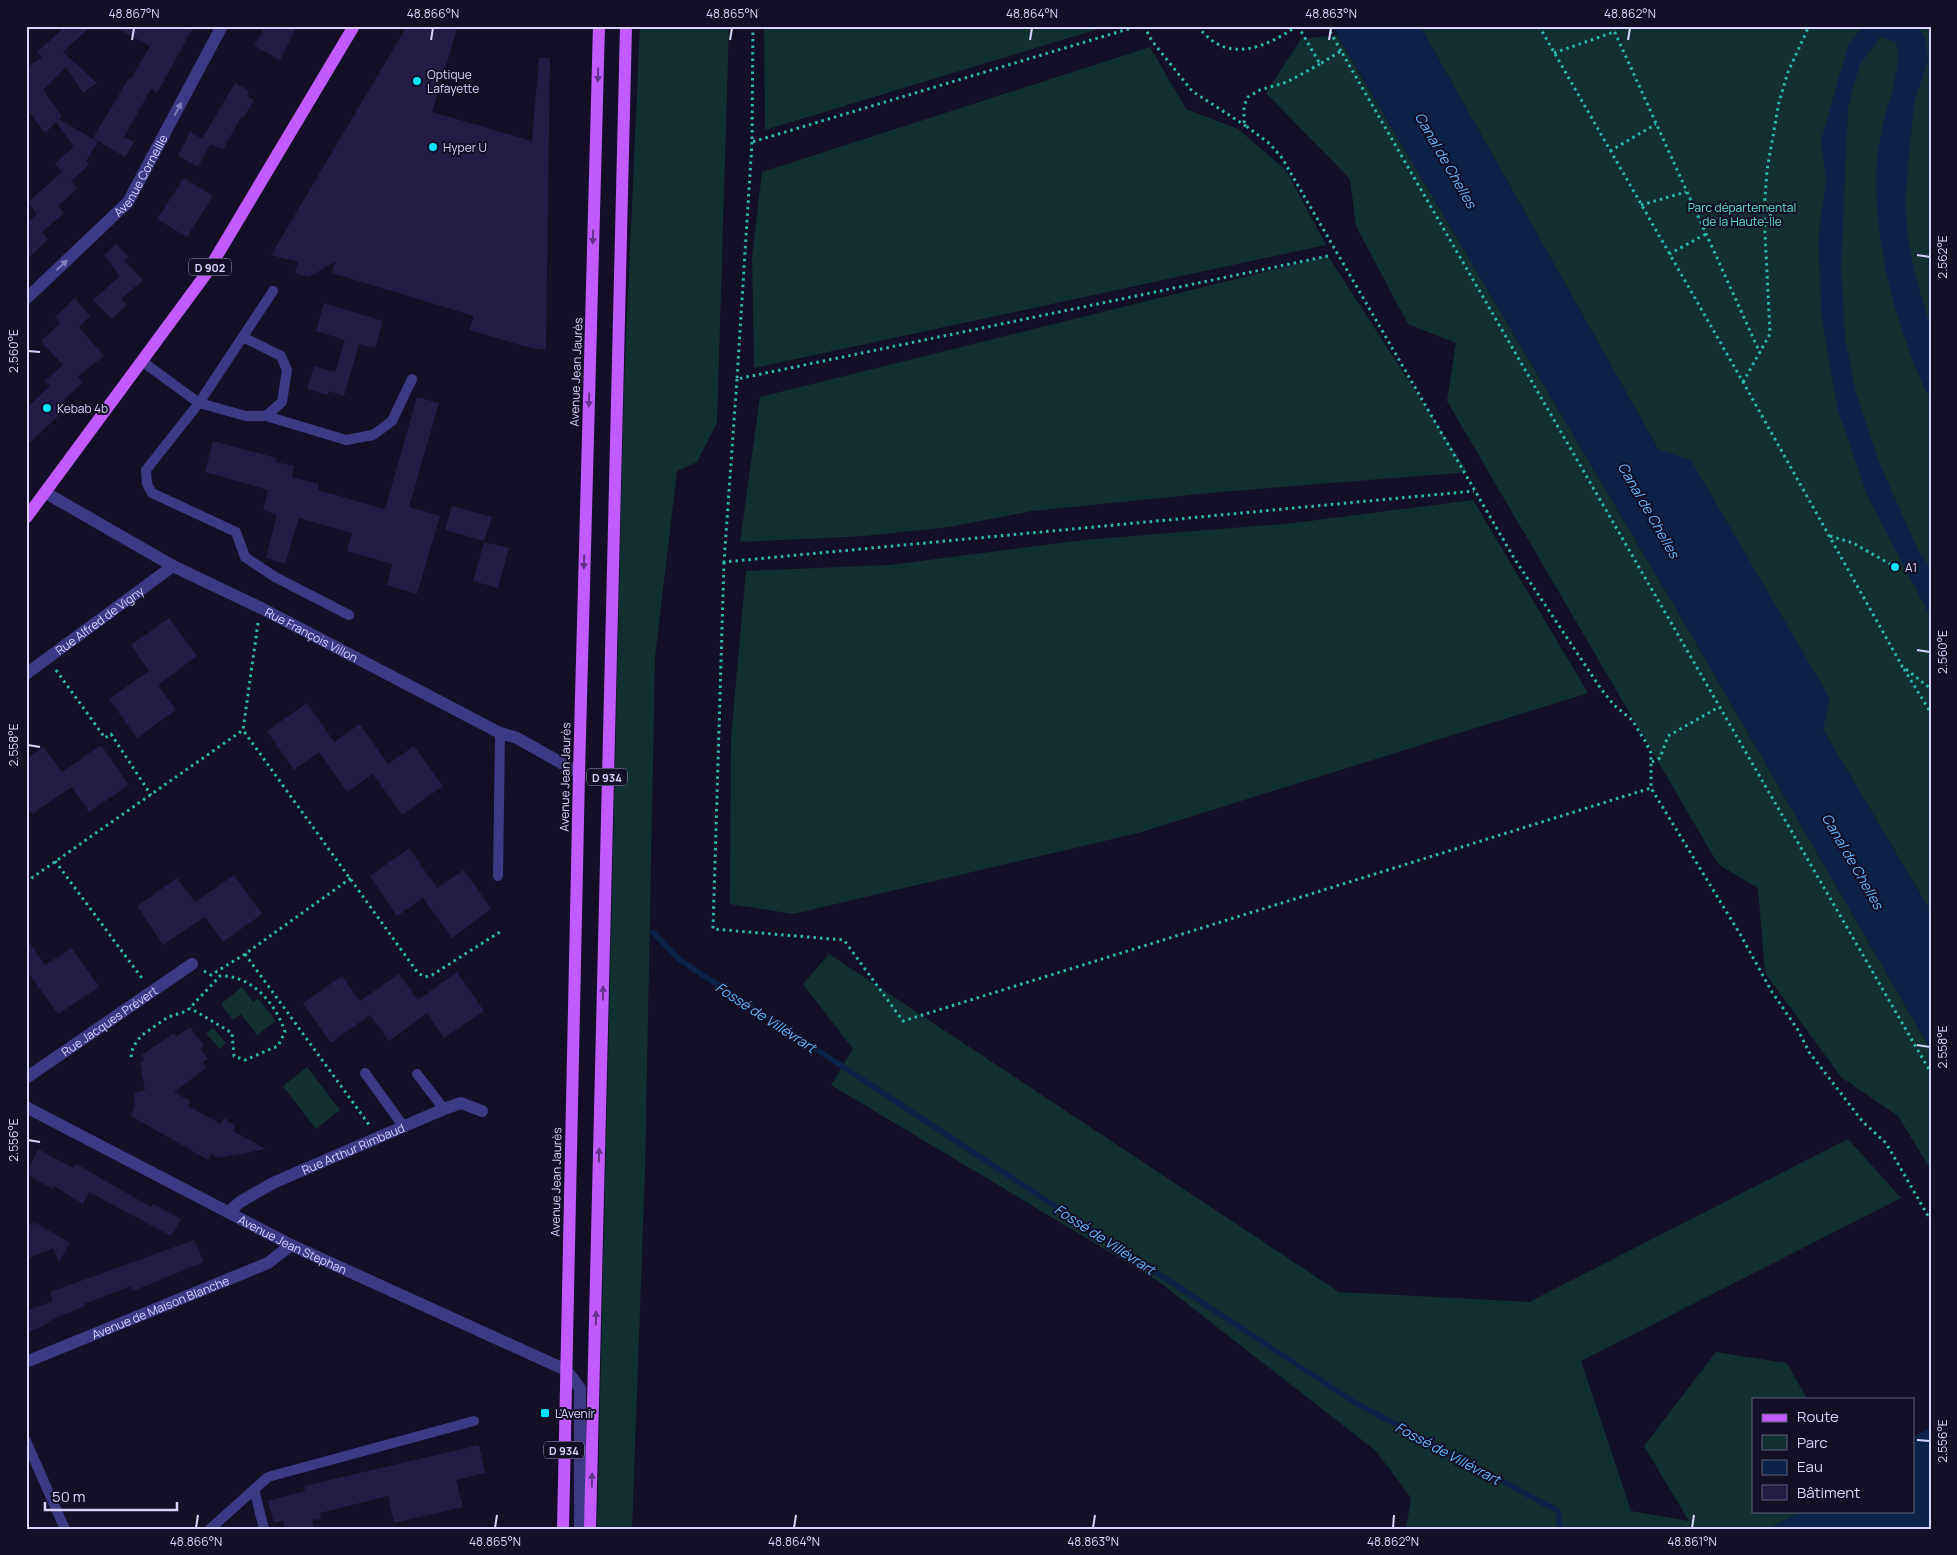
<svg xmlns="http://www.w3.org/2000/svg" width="1957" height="1555" font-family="Manrope,sans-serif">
<rect width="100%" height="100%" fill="#130f26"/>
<g fill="#12302f">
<path d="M640,26H729L717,423L697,462L677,471L655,657L645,1172L632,1529H597L624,385Z"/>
<path d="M764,26H1108L765,130Z"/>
<path d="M1420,26H1931V912L1823,730V726L1662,451L1658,449Z"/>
<path d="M1337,35L1684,622L1931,1050V1170L1898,1116L1841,1077L1765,973L1758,888L1718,864L1447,401L1456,343L1408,324L1356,226L1350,179L1266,93L1301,39Z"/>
<path d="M1150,47L1186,109L1238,129L1286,170L1326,245L754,368L752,257L762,172Z"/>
<path d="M1328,256L1468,472L1220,492L1032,511L949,527L865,536L740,542L760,397Z"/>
<path d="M1473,500L1588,693L1138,833L793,914L730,904L731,738L746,571L889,565L1084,540L1294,523Z"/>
<path d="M829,954L1339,1292L1529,1302L1848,1139L1901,1198L1581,1361L1631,1511L1689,1521L1644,1446L1716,1352L1787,1363L1807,1399H1753V1511H1801L1769,1529H1406L1411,1498L1376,1451L1158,1281L831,1085L853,1049L803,984Z"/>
<path d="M242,987L253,1002L258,998L276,1021L257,1035L241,1014L233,1020L221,1004Z"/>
<path d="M213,1028L226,1043L220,1049L206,1034Z"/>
<path d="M307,1067L340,1110L316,1129L283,1086Z"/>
</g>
<g fill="#0c2248">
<path d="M1332,26H1420L1658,449L1691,460L1830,699L1823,730L1931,912V1050L1684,622Z"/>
<path d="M1863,26H1918L1925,38L1928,61L1914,103L1905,200L1907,229L1914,271L1931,329V402C1896,329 1872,242 1877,161C1879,126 1894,94 1898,61C1899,55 1897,48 1896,42L1880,37L1859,66L1848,109L1841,268L1845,338L1856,393L1881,467L1917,548L1931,569V618L1868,497L1838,411L1822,319L1818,239L1826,180L1821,141L1848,45Z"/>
<path d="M1931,1427V1529H1769L1801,1511H1913V1437Z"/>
</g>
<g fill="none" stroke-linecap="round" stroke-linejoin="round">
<path stroke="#0c2248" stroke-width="5.5" d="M653,932L680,960L1354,1402L1558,1511L1560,1529"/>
</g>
<g fill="#241b47">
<path d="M66,26H91L63,52L97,83L83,93L66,67L43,90L62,116L59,119L98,142L86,161L89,165L71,181L77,189L58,206L64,213L42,232L48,239L26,260V216L30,220L37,214L28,202L62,172L55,163L74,147L56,122L45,133L26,107V68L42,57L37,52Z"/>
<path d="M112,26H194L157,93L151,89L124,137L134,142L125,157L93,138L129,78L131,79L150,46Z"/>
<path d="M265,26H297L280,60L254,46Z"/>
<path d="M407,26H458L432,112L532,141L539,58H550L546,349H534L469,330L474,316L332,273L336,261L309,277L295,273L298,262L271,255Z"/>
<path d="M235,83L249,91L247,96L254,100L243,118L241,117L223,150L210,144L198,167L178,156L190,132L202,139Z"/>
<path d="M184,178L213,196L187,237L157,219Z"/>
<path d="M116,244L129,257L125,261L143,280L121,299L127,305L112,319L93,300L120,276L104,255Z"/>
<path d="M75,298L90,316L79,327L104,356L77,377L83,382L63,401L68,407L26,446V409L50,386L45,381L63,365L41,341L60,323L55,317Z"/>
<path d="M324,303L383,321L375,348L359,344L344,396L329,391L327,395L307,389L314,366L335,372L345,340L316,331Z"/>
<path d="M417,397L439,403L409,507L440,516L417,594L387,585L392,564L347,551L352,533L299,518L285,564L266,558L277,515L263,510L268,490L205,472L213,441L277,458L276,462L294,466L292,477L319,484L318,490L385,509Z"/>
<path d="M452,506L492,517L484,541L445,530Z"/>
<path d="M484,542L509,548L498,588L473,581Z"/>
<path d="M169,618L197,656L158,685L176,710L137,738L109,699L149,671L131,645Z"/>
<path d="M307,703L334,742L360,724L388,764L414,746L443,786L402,815L373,774L347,792L319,752L294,770L267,731Z"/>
<path d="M101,745L129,785L89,812L72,787L32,814L26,807V759L43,747L62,772Z"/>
<path d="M409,848L437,888L464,870L491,909L452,938L423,898L397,916L370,876Z"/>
<path d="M234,875L262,914L223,942L205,917L163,945L137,906L177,878L195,902Z"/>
<path d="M26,938L45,965L72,948L99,987L58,1014L26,970Z"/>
<path d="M457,972L484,1011L444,1038L427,1013L389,1041L370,1015L331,1043L303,1003L342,976L360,1001L399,974L418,1000Z"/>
<path d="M190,1027L204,1046L200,1049L208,1059L203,1062L206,1068L174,1092L190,1101L188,1106L221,1124L224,1118L235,1126L233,1131L266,1149L219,1158L211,1154L208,1160L131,1116L135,1105L134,1093L145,1090L140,1063L144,1060L142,1055L174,1033L176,1037Z"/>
<path d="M38,1149L73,1168L76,1164L151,1207L153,1204L181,1219L171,1236L89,1192L83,1204L54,1186L53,1189L26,1174Z"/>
<path d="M26,1222L32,1225L34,1222L70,1243L59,1262L53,1248L26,1259Z"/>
<path d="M194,1240L204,1262L133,1291L131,1286L84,1304L85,1306L47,1322L48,1324L26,1333V1311L53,1301L50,1292Z"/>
<path d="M479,1445L485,1473L456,1480L463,1507L394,1523L388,1496L320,1513L321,1519L312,1520L314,1529H285L283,1521L274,1523L268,1501L305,1491L304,1486Z"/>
</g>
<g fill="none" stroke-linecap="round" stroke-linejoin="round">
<g stroke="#2fb8b0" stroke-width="3" stroke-dasharray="2.5 4" stroke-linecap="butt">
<path d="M753,26L752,142L1138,26"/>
<path d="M1144,26L1152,41L1192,91L1246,126"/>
<path d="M1198,26C1226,65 1265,48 1297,26"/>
<path d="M1298,26L1320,64L1341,51L1931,1073"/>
<path d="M1327,26L1341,51"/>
<path d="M1539,26L1743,382L1902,666L1931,689"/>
<path d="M1612,26L1760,353"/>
<path d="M1554,53L1614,32"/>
<path d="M1320,64L1287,82L1260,90L1248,97L1244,106V121L1246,126L1270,144L1282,158L1514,558L1601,689L1614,705L1632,720L1645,741L1651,753V788L1740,934L1772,992L1798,1030L1809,1052L1863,1122L1886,1143L1931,1221"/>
<path d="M752,142L737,379L1328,256"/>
<path d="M1610,151L1656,124"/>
<path d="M1641,205L1686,192"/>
<path d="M1669,254L1706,234"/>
<path d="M737,379L724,562L1474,491"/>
<path d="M1743,382L1770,334L1764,213L1767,170L1779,102L1788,72L1809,26"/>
<path d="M1830,536L1853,543L1890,564"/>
<path d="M724,562L713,929L844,940L903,1021L1651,788"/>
<path d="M258,623L243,730L418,973L425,977L432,975L503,930"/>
<path d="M1904,669L1931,713"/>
<path d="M56,670L105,738L111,734L113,737L151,795"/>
<path d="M1652,762L1660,758L1668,736L1719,707"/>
<path d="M55,861L144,981"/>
<path d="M26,882L243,730"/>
<path d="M245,954L370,1126"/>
<path d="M204,971L211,975L245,954L351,878"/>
<path d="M131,1057L133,1047L141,1036L168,1017L187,1011L220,976C252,975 276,1004 285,1032L278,1046L245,1060L234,1056L232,1033L190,1008"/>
</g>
<g stroke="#3d3a85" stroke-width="10">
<path d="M243,337L281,356L287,370L282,402L266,416H246L199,403L273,291"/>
<path d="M143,362L199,403L146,470L147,484L152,493L236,532L245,557L275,577L349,615"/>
<path d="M266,416L346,440L373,435L392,421L412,379"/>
<path d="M498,876L500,733"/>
<path d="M365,1073L404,1127"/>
<path d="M417,1074L444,1109"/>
<path d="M26,1441L65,1529"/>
<path d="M254,1489L264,1529"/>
<path d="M210,1529L268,1477L474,1421"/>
</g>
<g stroke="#3d3a85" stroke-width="12">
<path id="s1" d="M26,299L128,202L222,26"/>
<path id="s2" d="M46,493L173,566L263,609L500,733L517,738L579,773"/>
<path id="s3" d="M26,674L173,566"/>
<path id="s4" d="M26,1078L192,964"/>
<path id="s5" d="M26,1107L291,1245L566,1370L580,1388V1529"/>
<path id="s6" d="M229,1212L240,1202L273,1183L444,1109L461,1103L482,1111"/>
<path id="s7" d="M26,1362L268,1263L291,1245"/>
</g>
<g stroke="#c25bff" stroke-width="12">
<path d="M26,518L206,274L354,26"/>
<path d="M563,1529L579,773L599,26"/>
<path d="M590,1529L626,26"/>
</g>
</g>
<defs><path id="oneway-solid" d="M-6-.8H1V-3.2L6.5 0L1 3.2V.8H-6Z" transform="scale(1.25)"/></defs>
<g fill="#623188">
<use href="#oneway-solid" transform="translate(598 75) rotate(92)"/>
<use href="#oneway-solid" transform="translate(593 237) rotate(92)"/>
<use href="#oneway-solid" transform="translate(589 400) rotate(92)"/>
<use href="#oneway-solid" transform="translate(584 562) rotate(92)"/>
<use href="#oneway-solid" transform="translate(603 993) rotate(-89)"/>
<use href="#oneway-solid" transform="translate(599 1155) rotate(-89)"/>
<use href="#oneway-solid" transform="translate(596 1318) rotate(-88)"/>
<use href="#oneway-solid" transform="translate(592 1480) rotate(-89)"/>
</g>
<g fill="#837fbc">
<use href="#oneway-solid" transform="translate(178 109) rotate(-62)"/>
<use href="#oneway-solid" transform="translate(62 265) rotate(-43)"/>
</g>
<path fill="none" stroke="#d9d4ff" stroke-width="2" d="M132,40L134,28M431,40L433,28M730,40L732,28M1030,40L1032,28M1329,40L1331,28M1628,40L1630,28M1917,255L1930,257M28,351L40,352M1917,650L1930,652M28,745L40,747M1917,1045L1930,1047M28,1140L40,1142M1917,1440L1930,1441M196,1528L198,1515M495,1528L497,1515M794,1528L796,1515M1093,1528L1095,1515M1393,1528L1394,1515M1692,1528L1694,1515"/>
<g fill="#00e5ff" stroke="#130f26" stroke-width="2">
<circle cx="417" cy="81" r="5"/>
<circle cx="433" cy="147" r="5"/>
<circle cx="47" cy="408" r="5"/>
<circle cx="1895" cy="567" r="5"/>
<rect x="540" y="1408" width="10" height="10" rx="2.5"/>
</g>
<g text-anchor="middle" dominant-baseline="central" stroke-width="4" stroke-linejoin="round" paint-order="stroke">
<g fill="#130f26" stroke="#9e99be" stroke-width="1">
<rect x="189" y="258.5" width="42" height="17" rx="4"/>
<rect x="587" y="768.5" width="40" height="17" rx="4"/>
<rect x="544" y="1441.5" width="40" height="17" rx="4"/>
</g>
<g font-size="11" font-weight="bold" fill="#d9d4ff">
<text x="210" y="267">D 902</text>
<text x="607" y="777">D 934</text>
<text x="564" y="1450">D 934</text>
</g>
<g font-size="12" fill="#d9d4ff" stroke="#130f26" text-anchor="start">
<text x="427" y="74">Optique<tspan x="427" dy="14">Lafayette</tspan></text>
<text x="443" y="147">Hyper U</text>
<text x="57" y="408">Kebab 4b</text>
<text x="1905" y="567">A1</text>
<text x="555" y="1413">L'Avenir</text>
</g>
<g font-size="12" fill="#d9d4ff" stroke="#130f26">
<text stroke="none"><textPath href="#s1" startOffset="170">Avenue Corneille</textPath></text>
<text transform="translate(576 372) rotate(-88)">Avenue Jean Jaurès</text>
<text stroke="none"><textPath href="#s3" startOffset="91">Rue Alfred de Vigny</textPath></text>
<text stroke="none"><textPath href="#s2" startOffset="301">Rue François Villon</textPath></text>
<text transform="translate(565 777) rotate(-89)">Avenue Jean Jaurès</text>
<text stroke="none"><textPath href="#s4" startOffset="101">Rue Jacques Prévert</textPath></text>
<text stroke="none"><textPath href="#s6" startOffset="140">Rue Arthur Rimbaud</textPath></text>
<text transform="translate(556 1182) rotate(-89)">Avenue Jean Jaurès</text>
<text stroke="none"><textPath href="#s5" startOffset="300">Avenue Jean Stephan</textPath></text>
<text stroke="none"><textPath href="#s7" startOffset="145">Avenue de Maison Blanche</textPath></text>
</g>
<g font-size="12" fill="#5fe0c0" stroke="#130f26">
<text x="1742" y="207">Parc départemental<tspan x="1742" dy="14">de la Haute-Île</tspan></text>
</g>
<g font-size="14" font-style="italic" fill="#62b6ff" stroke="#130f26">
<text transform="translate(1446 160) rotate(60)">Canal de Chelles</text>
<text transform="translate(1649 510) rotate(60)">Canal de Chelles</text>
<text transform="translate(1853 861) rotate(60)">Canal de Chelles</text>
<text transform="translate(766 1017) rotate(33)">Fossé de Villévrart</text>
<text transform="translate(1105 1239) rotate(33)">Fossé de Villévrart</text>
<text transform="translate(1448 1453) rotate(28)">Fossé de Villévrart</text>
</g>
</g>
<rect width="1957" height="1555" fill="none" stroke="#130f26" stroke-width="55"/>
<rect x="1752" y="1398" width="162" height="115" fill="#130f26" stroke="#625e7d"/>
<rect x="1762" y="1414" width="25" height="8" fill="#c25bff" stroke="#625e7d"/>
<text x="1797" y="1422" font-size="15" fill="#d9d4ff">Route</text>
<rect x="1762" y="1435" width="25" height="15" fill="#12302f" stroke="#625e7d"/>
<text x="1797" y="1448" font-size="15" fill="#d9d4ff">Parc</text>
<rect x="1762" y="1460" width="25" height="15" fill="#0c2248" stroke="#625e7d"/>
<text x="1797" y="1472" font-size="15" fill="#d9d4ff">Eau</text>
<rect x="1762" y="1485" width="25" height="15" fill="#241b47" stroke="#625e7d"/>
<text x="1797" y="1498" font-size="15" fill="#d9d4ff">Bâtiment</text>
<path d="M45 1502v8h132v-8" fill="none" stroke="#d9d4ff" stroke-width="2.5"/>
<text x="52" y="1502" font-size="15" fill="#d9d4ff" stroke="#130f26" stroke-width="4" paint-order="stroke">50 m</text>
<rect x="28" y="28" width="1902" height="1500" fill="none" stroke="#d9d4ff" stroke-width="2"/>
<g font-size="12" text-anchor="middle" fill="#d9d4ff">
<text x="134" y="18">48.867°N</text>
<text x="433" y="18">48.866°N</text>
<text x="732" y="18">48.865°N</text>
<text x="1032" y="18">48.864°N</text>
<text x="1331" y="18">48.863°N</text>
<text x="1630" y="18">48.862°N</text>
<text transform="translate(1943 257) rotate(-90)" y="4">2.562°E</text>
<text transform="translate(14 351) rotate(-90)" y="4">2.560°E</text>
<text transform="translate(1943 652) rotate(-90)" y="4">2.560°E</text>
<text transform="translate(14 745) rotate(-90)" y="4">2.558°E</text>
<text transform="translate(1943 1047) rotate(-90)" y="4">2.558°E</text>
<text transform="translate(14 1140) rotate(-90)" y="4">2.556°E</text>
<text transform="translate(1943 1441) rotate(-90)" y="4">2.556°E</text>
<text x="196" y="1546">48.866°N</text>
<text x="495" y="1546">48.865°N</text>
<text x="794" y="1546">48.864°N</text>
<text x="1093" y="1546">48.863°N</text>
<text x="1393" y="1546">48.862°N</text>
<text x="1692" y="1546">48.861°N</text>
</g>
</svg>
